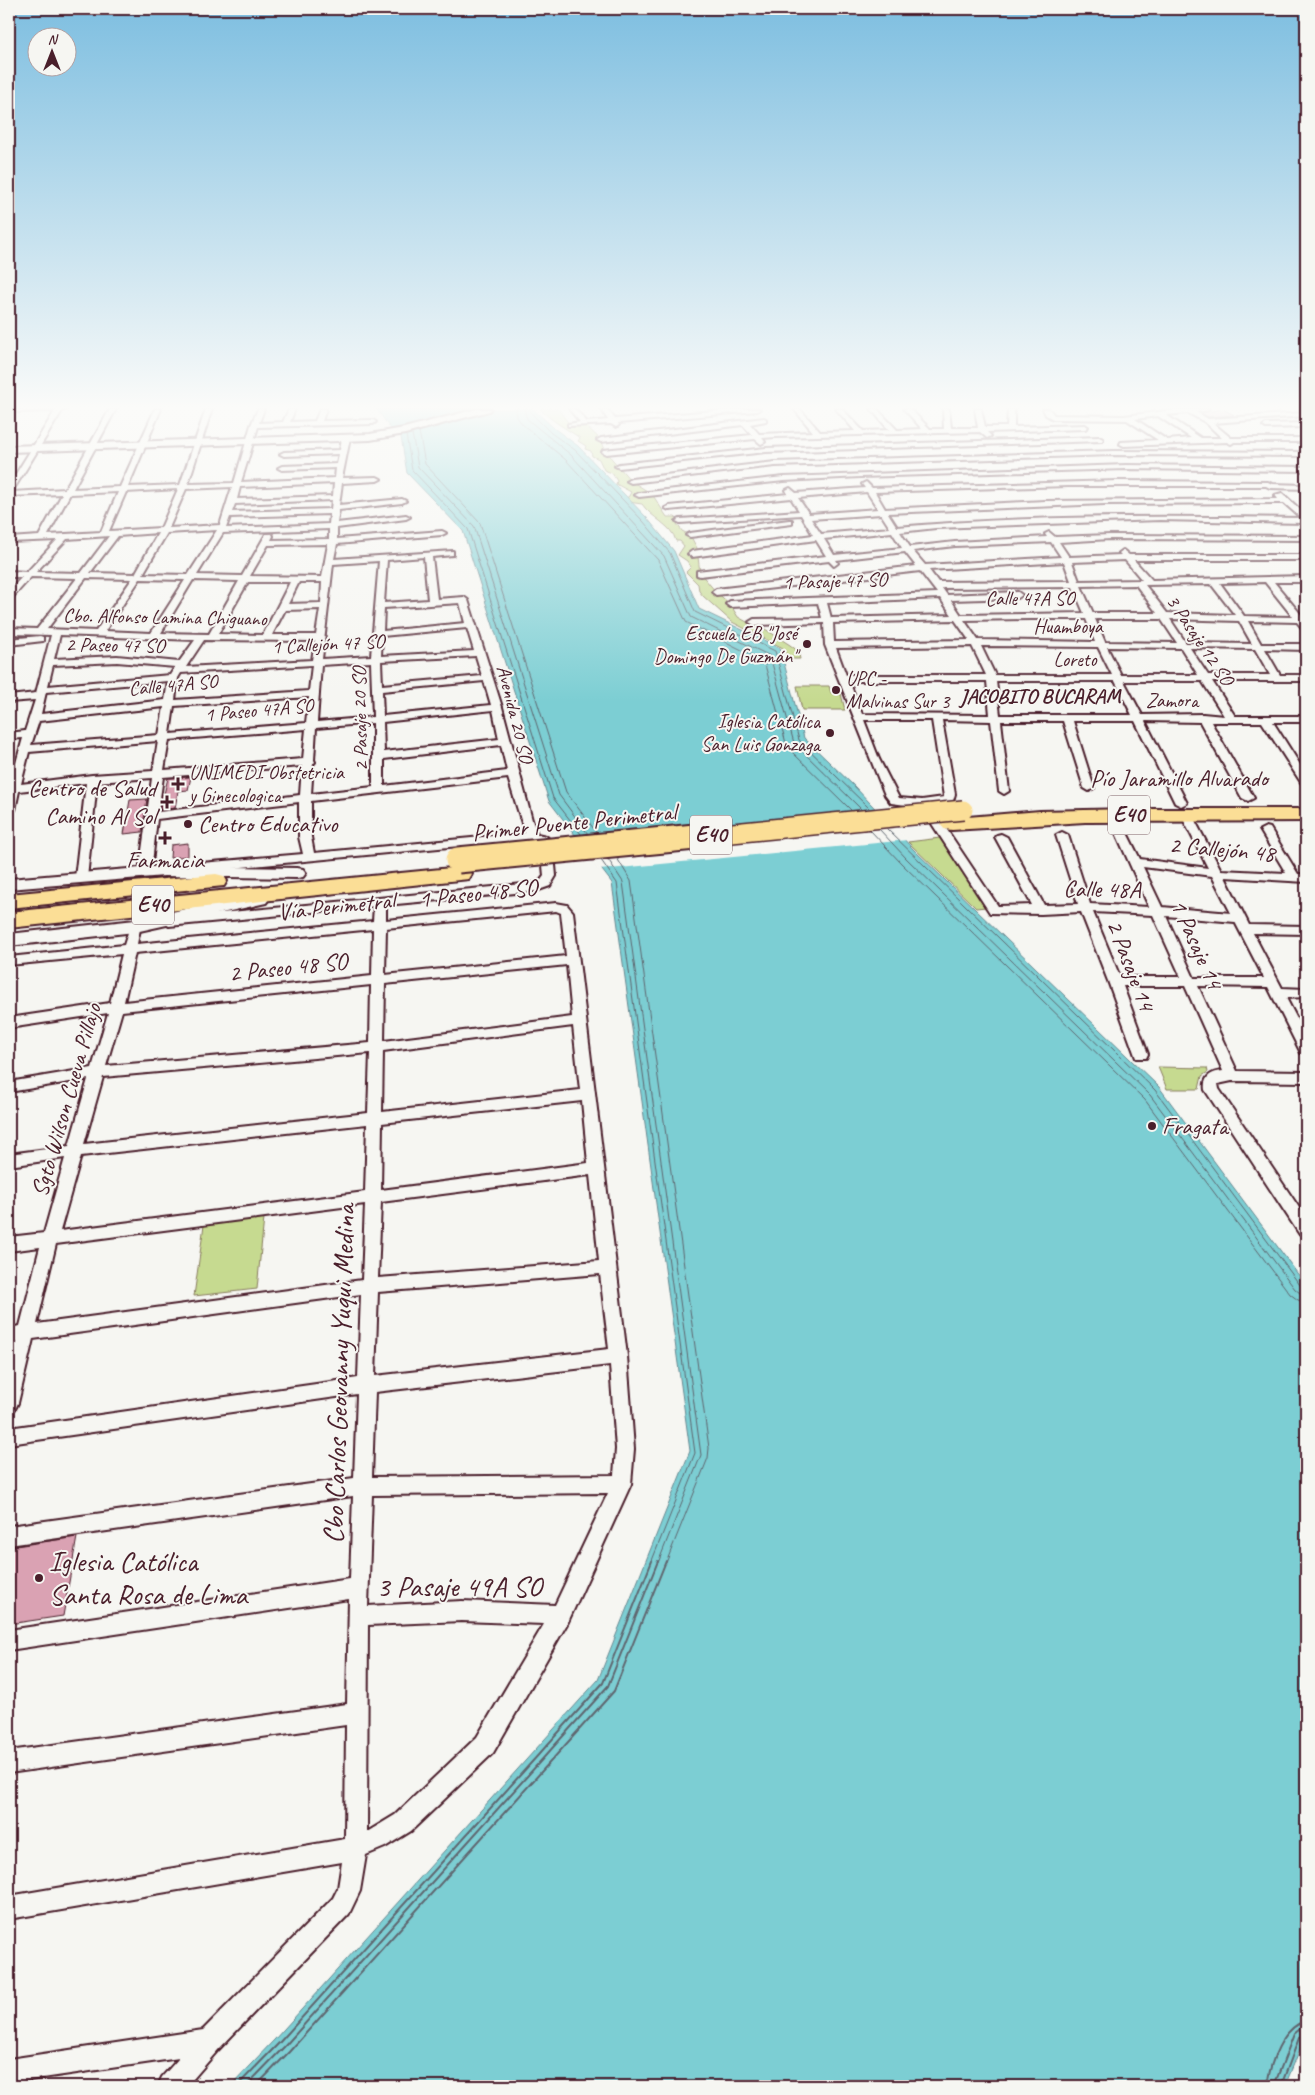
<svg xmlns="http://www.w3.org/2000/svg" width="1315" height="2095" font-family="Caveat,sans-serif">
<rect width="100%" height="100%" fill="#f6f6f2"/>
<filter id="ink" filterUnits="userSpaceOnUse"><feTurbulence type="fractalNoise" baseFrequency=".02" numOctaves="2"/><feDisplacementMap in="SourceGraphic" scale="10" xChannelSelector="R" yChannelSelector="G"/><feConvolveMatrix kernelMatrix="1 2 1 2 8 2 1 2 1" color-interpolation-filters="sRGB"/></filter>
<g filter="url(#ink)">
<g fill="#c6da90" stroke="#887c5e">
<path d="M540,409H558L570,425L586,426L601,440L606,452L631,481L652,494L667,517H675L680,521L677,524L682,531L690,535L698,550L692,554L698,557L700,573L716,592L730,604L738,617L747,622H754L790,645L798,651L800,659H788L783,648L732,622L703,596L699,591L698,584L686,572L691,567L687,561L678,555L684,546L680,541H676C672,525 651,518 642,504L628,502L625,499L629,496L631,492L616,484L617,481L612,473L604,470L599,459L592,456L591,451L585,449L586,446L578,441L580,438C567,429 550,420 540,409Z"/>
<path d="M797,686H829L831,693L841,694L845,710H802Z"/>
<path d="M940,838L986,907L976,908L908,842Z"/>
<path d="M1158,1067L1207,1068L1208,1072L1202,1076L1199,1089H1167Z"/>
<path d="M264,1218L257,1289L194,1296L204,1225Z"/>
</g>
<path fill="#7cced3" stroke="#688890" d="M377,409H533L555,429L578,446L647,518L674,551L699,609L780,648L804,738L855,787L914,850L1159,1087L1306,1285V2034L1285,2086H230L275,2039L598,1680L690,1451L612,883L549,801L463,531L407,473L401,437L389,427Z"/>
<path fill="#f6f6f2" d="M880,809L908,840L599,870L574,838Z"/>
<g fill="none" stroke-linecap="round" stroke-linejoin="round">
<g stroke="#5e656e" stroke-width="1">
<path d="M516,409L517,417L522,424L566,460L658,560L686,622L764,661L787,747L851,810"/>
<path d="M524,409L527,419L571,455L664,556L691,617L770,656L794,743L861,809"/>
<path d="M530,409L532,414L551,433L575,450L643,521L670,553L695,612L775,651L799,740L869,808"/>
<path d="M419,431L425,464L480,523L566,792L597,833"/>
<path d="M412,433L418,467L474,526L559,795L588,834"/>
<path d="M406,435L412,470L468,529L553,798L581,834"/>
<path d="M879,829L906,858L1150,1095L1295,1289L1300,1293L1306,1294"/>
<path d="M887,829L1155,1090L1300,1285L1306,1288"/>
<path d="M870,830L901,863L1145,1100L1290,1294L1298,1300L1306,1302"/>
<path d="M617,858L631,881L709,1448L708,1458L666,1563"/>
<path d="M608,859L623,882L701,1455L658,1563"/>
<path d="M601,860L617,883L695,1453L651,1563"/>
</g>
<g stroke="#5e656e" stroke-width="2">
<path d="M237,2086L279,2043L603,1683L652,1561"/>
<path d="M246,2086L284,2047L608,1686L658,1561"/>
<path d="M256,2086L289,2052L614,1691L666,1561"/>
<path d="M1267,2086C1270,2063 1282,2027 1306,2021"/>
<path d="M1274,2086L1294,2034L1300,2029L1306,2028"/>
<path d="M1281,2086L1299,2038L1306,2035"/>
</g>
</g>
<g fill="#daa2b3" stroke="#4a1f2b">
<path d="M1223,409L1234,415L1208,417L1201,413Z"/>
<path d="M191,777L188,790L178,791L175,808L160,810L162,794H164L168,778Z"/>
<path d="M147,799L142,832L124,834L130,800Z"/>
<path d="M188,843V856L170,858L171,845Z"/>
<path d="M77,1537L63,1616L9,1624V1547Z"/>
</g>
<g fill="none" stroke-linecap="round" stroke-linejoin="round">
<g stroke="#4a1f2b" stroke-width="4">
<g id="street">
<path d="M9,409H67L62,411L12,492L65,489L110,409H116L73,489L120,487L155,409H161L128,487L180,485L206,409H212L188,484L234,483L251,425L258,409H264L259,423L283,422L289,409H295L290,422L315,421L320,409H326L322,421L373,420L376,422L373,424L258,427L241,482L335,478L336,468L282,470L278,468L282,466L337,464L339,454L284,456L280,454L284,452L340,450L342,438L346,436L350,438L342,478L377,477L381,479L377,481L342,483L339,505L402,499L406,501L402,503L339,510L337,523L406,515L410,517L406,519L337,528V539L442,531L446,533L442,535L337,544L334,559L453,551V555L432,557L437,599L464,597L468,600L502,707L532,820L537,834L546,836L553,843L556,876L550,886L536,891L386,905V920L556,903L567,905L573,912L627,1356L634,1449L631,1484L568,1622L493,1753L411,1831L385,1847L366,1855L360,1891L349,1914L218,2050L187,2086H158L162,2077L179,2058L9,2083V2059L203,2030L333,1898L338,1888L342,1862L9,1919V1896L345,1839L346,1725L9,1773V1751L347,1704L349,1599L9,1650V1630L350,1579L353,1496L9,1545V1526L354,1478L357,1394L9,1444V1428L358,1378L361,1294L33,1339L18,1403L15,1409L9,1411V1369L16,1342H9V1328L20,1326L40,1247L9,1251V1237L44,1233L65,1158L9,1166V1154L69,1146L88,1079L9,1092V1082L92,1068L108,1013L9,1028V1018L110,1003L122,954L9,965V957L124,945L131,923L145,921L151,925L149,928L140,929L137,944L373,921L374,906L169,926L163,922L169,918L534,883L541,880L544,876L541,844L538,841L532,839L190,872L184,868L190,864L303,854L299,837V802L157,819L151,872L145,876L139,872L152,778L97,782L87,878L85,881H77L75,878L86,783L19,791L15,810L9,813V788L23,738L9,739V733L25,731L35,700L9,702V696L36,693L51,635L9,634V628L37,629L77,578L31,577L12,598L9,599V591L22,577H9V571L27,572L57,540L9,542V538L39,536L62,494L9,496V485L55,411L9,412ZM334,483L333,496L237,499L240,487ZM232,487L220,525L169,528L186,489ZM178,489L161,528L109,531L126,492ZM118,492L101,532L48,535L70,494ZM332,500L331,509L232,512L235,504ZM330,514L329,524L226,528L230,517ZM329,529V539L271,540L273,536L272,534H266L242,576L197,575L223,533ZM217,530L188,575L143,574L167,533ZM158,533L135,574L90,573L118,536ZM109,536L81,573L36,572L67,539ZM328,544L322,577L250,576L268,545ZM424,557L428,600L384,603L387,560ZM379,561L371,656L322,659L333,564ZM86,578L132,579L96,631L47,629ZM140,579L185,580L151,633L105,631ZM193,580L239,581L209,634L161,633ZM248,582H290L263,635L218,634ZM299,582H322L321,603L288,604ZM460,603L465,623L383,631L384,608ZM320,609L316,635H272L285,610ZM467,628L474,651L381,656L382,636ZM60,635L195,640L179,662L117,656L54,659ZM204,640L315,641L312,660L186,667ZM476,656L482,676L382,685L381,661ZM117,662L175,667L170,675L48,686L53,665ZM371,662L373,717L317,722L321,665ZM312,665L309,691L175,700L178,678L181,673ZM168,681L165,700L41,714L46,692ZM484,681L491,705L383,716L382,691ZM309,697L306,723L170,734L174,706ZM164,707L159,735L31,745L39,721ZM493,710L499,739L384,752L383,722ZM373,723V787L311,794L313,764L315,762L314,760L316,728ZM306,729L303,759L164,770L169,740ZM158,741L153,771L92,775L21,784L29,752ZM501,745L507,771L384,786V759ZM302,766L300,795L158,812L163,777ZM508,778L525,833L314,853L311,837V801ZM556,911L561,913L566,956L385,975L386,928ZM373,929L372,976L124,1002L135,953ZM567,965L572,1017L384,1041L385,984ZM371,985L370,1043L106,1066L122,1011ZM573,1026L580,1090L382,1112L383,1051ZM370,1053L368,1113L84,1144L103,1077ZM582,1101L588,1163L381,1190L382,1123ZM367,1124L365,1192L60,1231L81,1156ZM590,1175L599,1261L378,1278L381,1202ZM365,1204L362,1280L37,1324L56,1244ZM600,1274L609,1349L375,1376L378,1292ZM610,1365L616,1449L614,1475L372,1477L375,1392ZM608,1493L555,1605L462,1601L368,1606L372,1495ZM462,1621L544,1624L477,1737L395,1815L367,1832L368,1625Z"/>
<path d="M569,409H575L587,422L608,420L601,409H607L615,419L739,409H760L757,411L618,423L619,425L616,427L611,424L568,426V424L580,422Z"/>
<path d="M794,409H800L820,432L855,431L836,409H842L863,431L889,430L871,409H877L897,430L922,429L904,409H910L930,429H944L943,409H949L951,428H978L975,409H981L985,427H1007L1008,409H1014V427L1085,425L1088,427L1085,429L987,432L991,436L987,438L980,432L776,437L762,438L765,442L761,444L755,439L606,454L602,452L603,450L752,435L743,425L601,442L597,440L601,438L764,418L766,419V421L750,424L759,434L813,432Z"/>
<path d="M1043,409H1049L1054,415L1124,416L1183,409H1209L1208,410L1196,412L1208,419L1303,413L1306,415L1305,416L1213,423L1231,438H1306V442H1234L1231,444L1227,442L1124,446L1120,444L1121,442L1158,440L1127,420L1053,419L1046,415ZM1188,413L1205,422L1222,438H1201L1166,415ZM1158,416L1191,438L1167,440L1135,419Z"/>
<path d="M1306,423V427L1266,428L1263,426L1266,424Z"/>
<path d="M1099,437L1103,439L1102,441L766,452L619,468L615,466L619,464L766,448Z"/>
<path d="M1113,451L1306,452V456L1113,455L775,466L631,483L627,481L631,479L775,462Z"/>
<path d="M1126,465L1306,467V471L1126,469L860,477L784,481L639,497L635,495L639,493L784,477Z"/>
<path d="M1118,481L1268,482L1272,484L1306,485V489L1270,488L1266,486H1068L875,492L885,509L1045,501L1278,499L1275,495L1282,493L1306,515V523L1160,520L936,528L900,532L910,547L955,542L1047,537L1045,534L1049,532L1055,537L1110,535L1306,536V540L1110,539L1059,542L1069,557L1121,555L1119,553L1123,550L1129,555H1306V560H1134L1152,580L1306,576V582H1274L1303,617H1306V628H1302L1297,622L1248,621L1261,644H1306V650L1265,649L1280,675H1306V681H1212L1235,716H1306V722H1273L1306,774V785L1302,784L1262,722H1211L1254,798L1248,801L1242,798L1200,722L1145,721L1187,803L1181,806L1175,803L1135,721H1073L1094,788L1089,791L1084,788L1063,721H1001L1009,791L1004,794L999,791L991,721L942,720L955,794L953,801L931,806L998,906L1032,905L995,837L997,835L1001,834L1007,837L1044,905L1078,904L1056,835L1062,832L1068,835L1090,904L1149,907L1115,831L1117,829H1125L1140,859L1208,868L1181,815L1187,812L1191,813L1221,870L1286,873L1260,830L1266,827L1270,828L1298,874H1306V882L1225,877L1249,925L1306,926V934L1253,933L1282,988L1306,989V997L1286,998L1306,1036V1054L1301,1053L1268,987L1198,986L1237,1071L1306,1072V1082L1232,1081L1218,1084L1219,1089L1306,1218V1236L1300,1235L1205,1090C1203,1077 1211,1072 1223,1071L1185,986H1123L1148,1054L1146,1058H1136L1108,981L1081,912L1041,914L990,913L921,807L891,803L885,795L825,645L824,623L754,625L749,622L754,619L822,618L818,603L730,607L726,604L730,601L937,593L920,571L716,595L712,592L716,589L916,566L905,552L836,560L838,563L834,566L829,561L700,576L697,575V571L826,556L816,540L692,557L688,554L692,551L813,535L801,515L680,523L676,521L680,519L799,511L791,498L669,510L665,508L669,506L788,494L786,490L790,488L796,493L865,488L862,484L866,482L872,488ZM867,492L878,509L809,514L798,498ZM1284,503L1301,518C1166,516 1031,515 897,527L888,513L1105,504ZM881,514L890,528L821,534L811,519ZM892,532L902,548L834,555L824,539ZM1051,542L1061,557L925,565L913,551L955,546ZM1125,560L1142,580L1079,581L1072,562ZM1064,562L1071,581L938,582L929,570ZM1265,582L1293,617L1244,616L1220,583ZM1211,584L1235,615L1167,613L1145,585ZM1136,585L1157,613H1093L1081,586ZM1073,587L1084,613L961,615L951,600L1018,598L1022,595L1018,592L947,595L942,588ZM940,598L952,615L831,618L827,603ZM1032,619H1086L1095,642L978,640L964,620ZM1095,619H1161L1177,643L1105,642ZM1170,619L1239,621L1252,644L1186,643ZM955,620L969,640L834,642L833,623ZM972,646L986,675H846L836,648ZM981,646L1098,647L1112,675H995ZM1107,647L1181,648L1198,675H1121ZM1190,648L1255,649L1270,675H1208ZM849,681H987L990,715L862,714ZM996,681H1115L1132,715H1000ZM1124,681H1202L1224,716L1203,714L1142,715ZM864,720H932L944,797L922,800L899,798L879,759ZM1143,867L1212,876L1231,913L1162,907ZM1093,912L1153,915L1181,977H1120ZM1166,916L1235,922L1264,978H1194Z"/>
<path d="M789,520H792V524L690,537L686,535L690,533Z"/>
<path d="M40,636L43,637V641L9,645V639Z"/>
</g>
</g>
<g stroke="#4a1f2b" stroke-width="4">
<g id="secondary">
<path d="M477,409H491L489,411L405,434L370,440L9,452V446L370,434L404,428Z"/>
<path d="M164,866L297,868L303,869L306,873L303,877L297,878L164,876L9,889V879Z"/>
<path d="M260,893L266,895L269,899L266,903L135,932L9,946V934L135,920Z"/>
</g>
</g>
<g stroke="#4a1f2b" stroke-width="4">
<g id="highway">
<path d="M1129,809H1306V821L1085,822L952,830L944,829L941,824L944,819L1040,811Z"/>
<path d="M461,867L469,869L472,874L469,879L9,928V912Z"/>
<path d="M216,874L224,876L227,881L224,886L9,908V894Z"/>
</g>
</g>
<use href="#street" fill="#f6f6f2" fill-rule="evenodd"/>
<use href="#secondary" fill="#f6f6f2" fill-rule="evenodd"/>
<use href="#highway" fill="#fbde96" fill-rule="evenodd"/>
<g stroke="#4a1f2b" stroke-width="22" stroke-linecap="butt">
<path id="highway-bridge-far1" d="M682,838L963,810"/>
</g>
<g stroke="#4a1f2b" stroke-width="29" stroke-linecap="butt">
<path id="highway-bridge" d="M458,860L695,837"/>
</g>
<use href="#highway-bridge-far1" stroke="#fbde96" stroke-width="19"/>
<use href="#highway-bridge" stroke="#fbde96" stroke-width="25"/>
</g>
</g>
<linearGradient id="sky" x2="0" y2="1"><stop stop-color="#7dbee0"/><stop offset="0.58" stop-color="#fbfbf9"/><stop offset="1" stop-color="#fbfbf9" stop-opacity="0"/></linearGradient>
<rect width="1315" height="702" fill="url(#sky)"/>
<g fill="#4a1f2b" stroke="#f6f6f2" stroke-width="2">
<circle cx="807" cy="644" r="5"/>
<circle cx="836" cy="690" r="5"/>
<circle cx="830" cy="733" r="5"/>
<path d="M175.5 776.5h5v5h5v5h-5v5h-5v-5h-5v-5h5z"/>
<path d="M164.5 794.5h5v5h5v5h-5v5h-5v-5h-5v-5h5z"/>
<circle cx="188" cy="824" r="5"/>
<path d="M162.5 830.5h5v5h5v5h-5v5h-5v-5h-5v-5h5z"/>
<circle cx="1152" cy="1126" r="5"/>
<circle cx="39" cy="1578" r="5"/>
</g>
<g text-anchor="middle" dominant-baseline="central" stroke-width="4" stroke-linejoin="round" paint-order="stroke">
<g font-size="20" fill="#4a1f2b" stroke="#f6f6f2">
<text transform="translate(835 581) rotate(-2)">1 Pasaje 47 SO</text>
<text x="1030" y="598">Calle 47A SO</text>
<text transform="translate(165 617) rotate(1)">Cbo. Alfonso Lamina Chiguano</text>
<text x="1068" y="626">Huamboya</text>
<text transform="translate(1200 640) rotate(56)">3 Pasaje 12 SO</text>
<text transform="translate(328 644) rotate(-3)">1 Callejón 47 SO</text>
<text transform="translate(115 645) rotate(1)">2 Paseo 47 SO</text>
<text x="1075" y="659">Loreto</text>
<text transform="translate(173 685) rotate(-5)">Calle 47A SO</text>
<text x="1172" y="700">Zamora</text>
<text transform="translate(259 710) rotate(-5)">1 Paseo 47A SO</text>
<text transform="translate(515 714) rotate(76)">Avenida 20 SO</text>
<text transform="translate(360 719) rotate(-91)">2 Pasaje 20 SO</text>
</g>
<g font-size="20" fill="#4a1f2b" stroke="#f6f6f2" text-anchor="end">
<text x="797" y="633">Escuela EB "José<tspan x="797" dy="23">Domingo De Guzmán"</tspan></text>
<text x="846" y="678" text-anchor="start">UPC -<tspan x="846" dy="23">Malvinas Sur 3</tspan></text>
<text x="820" y="721">Iglesia Católica<tspan x="820" dy="23">San Luis Gonzaga</tspan></text>
<text x="189" y="772" text-anchor="start">UNIMEDI Obstetricia<tspan x="189" dy="23">y Ginecologica</tspan></text>
</g>
<g font-size="21" font-weight="bold" fill="#4a1f2b" stroke="#f6f6f2">
<text x="1040" y="696">JACOBITO BUCARAM</text>
</g>
<g fill="#f6f6f2" stroke="#7e6067" stroke-width="1">
<rect x="1108" y="795.5" width="42" height="39" rx="4"/>
<rect x="690" y="815.5" width="42" height="39" rx="4"/>
<rect x="132" y="885.5" width="42" height="39" rx="4"/>
</g>
<g font-size="22" font-weight="bold" fill="#4a1f2b">
<text x="1129" y="815">E40</text>
<text x="711" y="835">E40</text>
<text x="153" y="905">E40</text>
</g>
<g font-size="24" fill="#4a1f2b" stroke="#f6f6f2">
<text x="1179" y="778">Pío Jaramillo Alvarado</text>
<text transform="translate(574 822) rotate(-6)">Primer Puente Perimetral</text>
<text transform="translate(1222 849) rotate(5)">2 Callejón 48</text>
<text transform="translate(1102 889) rotate(1)">Calle 48A</text>
<text transform="translate(478 893) rotate(-6)">1 Paseo 48 SO</text>
<text transform="translate(336 906) rotate(-6)">Vía Perimetral</text>
<text transform="translate(1197 944) rotate(66)">1 Pasaje 14</text>
<text transform="translate(1131 965) rotate(69)">2 Pasaje 14</text>
<text transform="translate(288 967) rotate(-6)">2 Paseo 48 SO</text>
<text transform="translate(66 1100) rotate(-74)">Sgto Wilson Cueva Pillajo</text>
</g>
<g font-size="24" fill="#4a1f2b" stroke="#f6f6f2" text-anchor="start">
<text x="156" y="788" text-anchor="end">Centro de Salud<tspan x="156" dy="28">Camino Al Sol</tspan></text>
<text x="198" y="824">Centro Educativo</text>
<text x="165" y="860" text-anchor="middle">Farmacia</text>
<text x="1162" y="1126">Fragata</text>
</g>
<g font-size="29" fill="#4a1f2b" stroke="#f6f6f2">
<text transform="translate(339 1374) rotate(-88)">Cbo Carlos Geovanny Yuqui Medina</text>
<text x="459" y="1586">3 Pasaje 49A SO</text>
</g>
<g font-size="29" fill="#4a1f2b" stroke="#f6f6f2" text-anchor="start">
<text x="49" y="1561">Iglesia Católica<tspan x="49" dy="33">Santa Rosa de Lima</tspan></text>
</g>
</g>
<rect width="1315" height="2095" fill="none" stroke="#f6f6f2" stroke-width="30"/>
<rect x="15" y="15" width="1285" height="2065" fill="none" stroke="#4a1f2b" stroke-width="2" filter="url(#ink)"/>
<g transform="translate(52 52)"><circle r="24" fill="#f6f6f2" stroke="#b1a0a2"/>
<path d="M0-4L9 19L0 12L-9 19Z" fill="#4a1f2b"/>
<text y="-8" font-size="14" font-weight="bold" text-anchor="middle" fill="#4a1f2b">N</text>
</g>
</svg>
